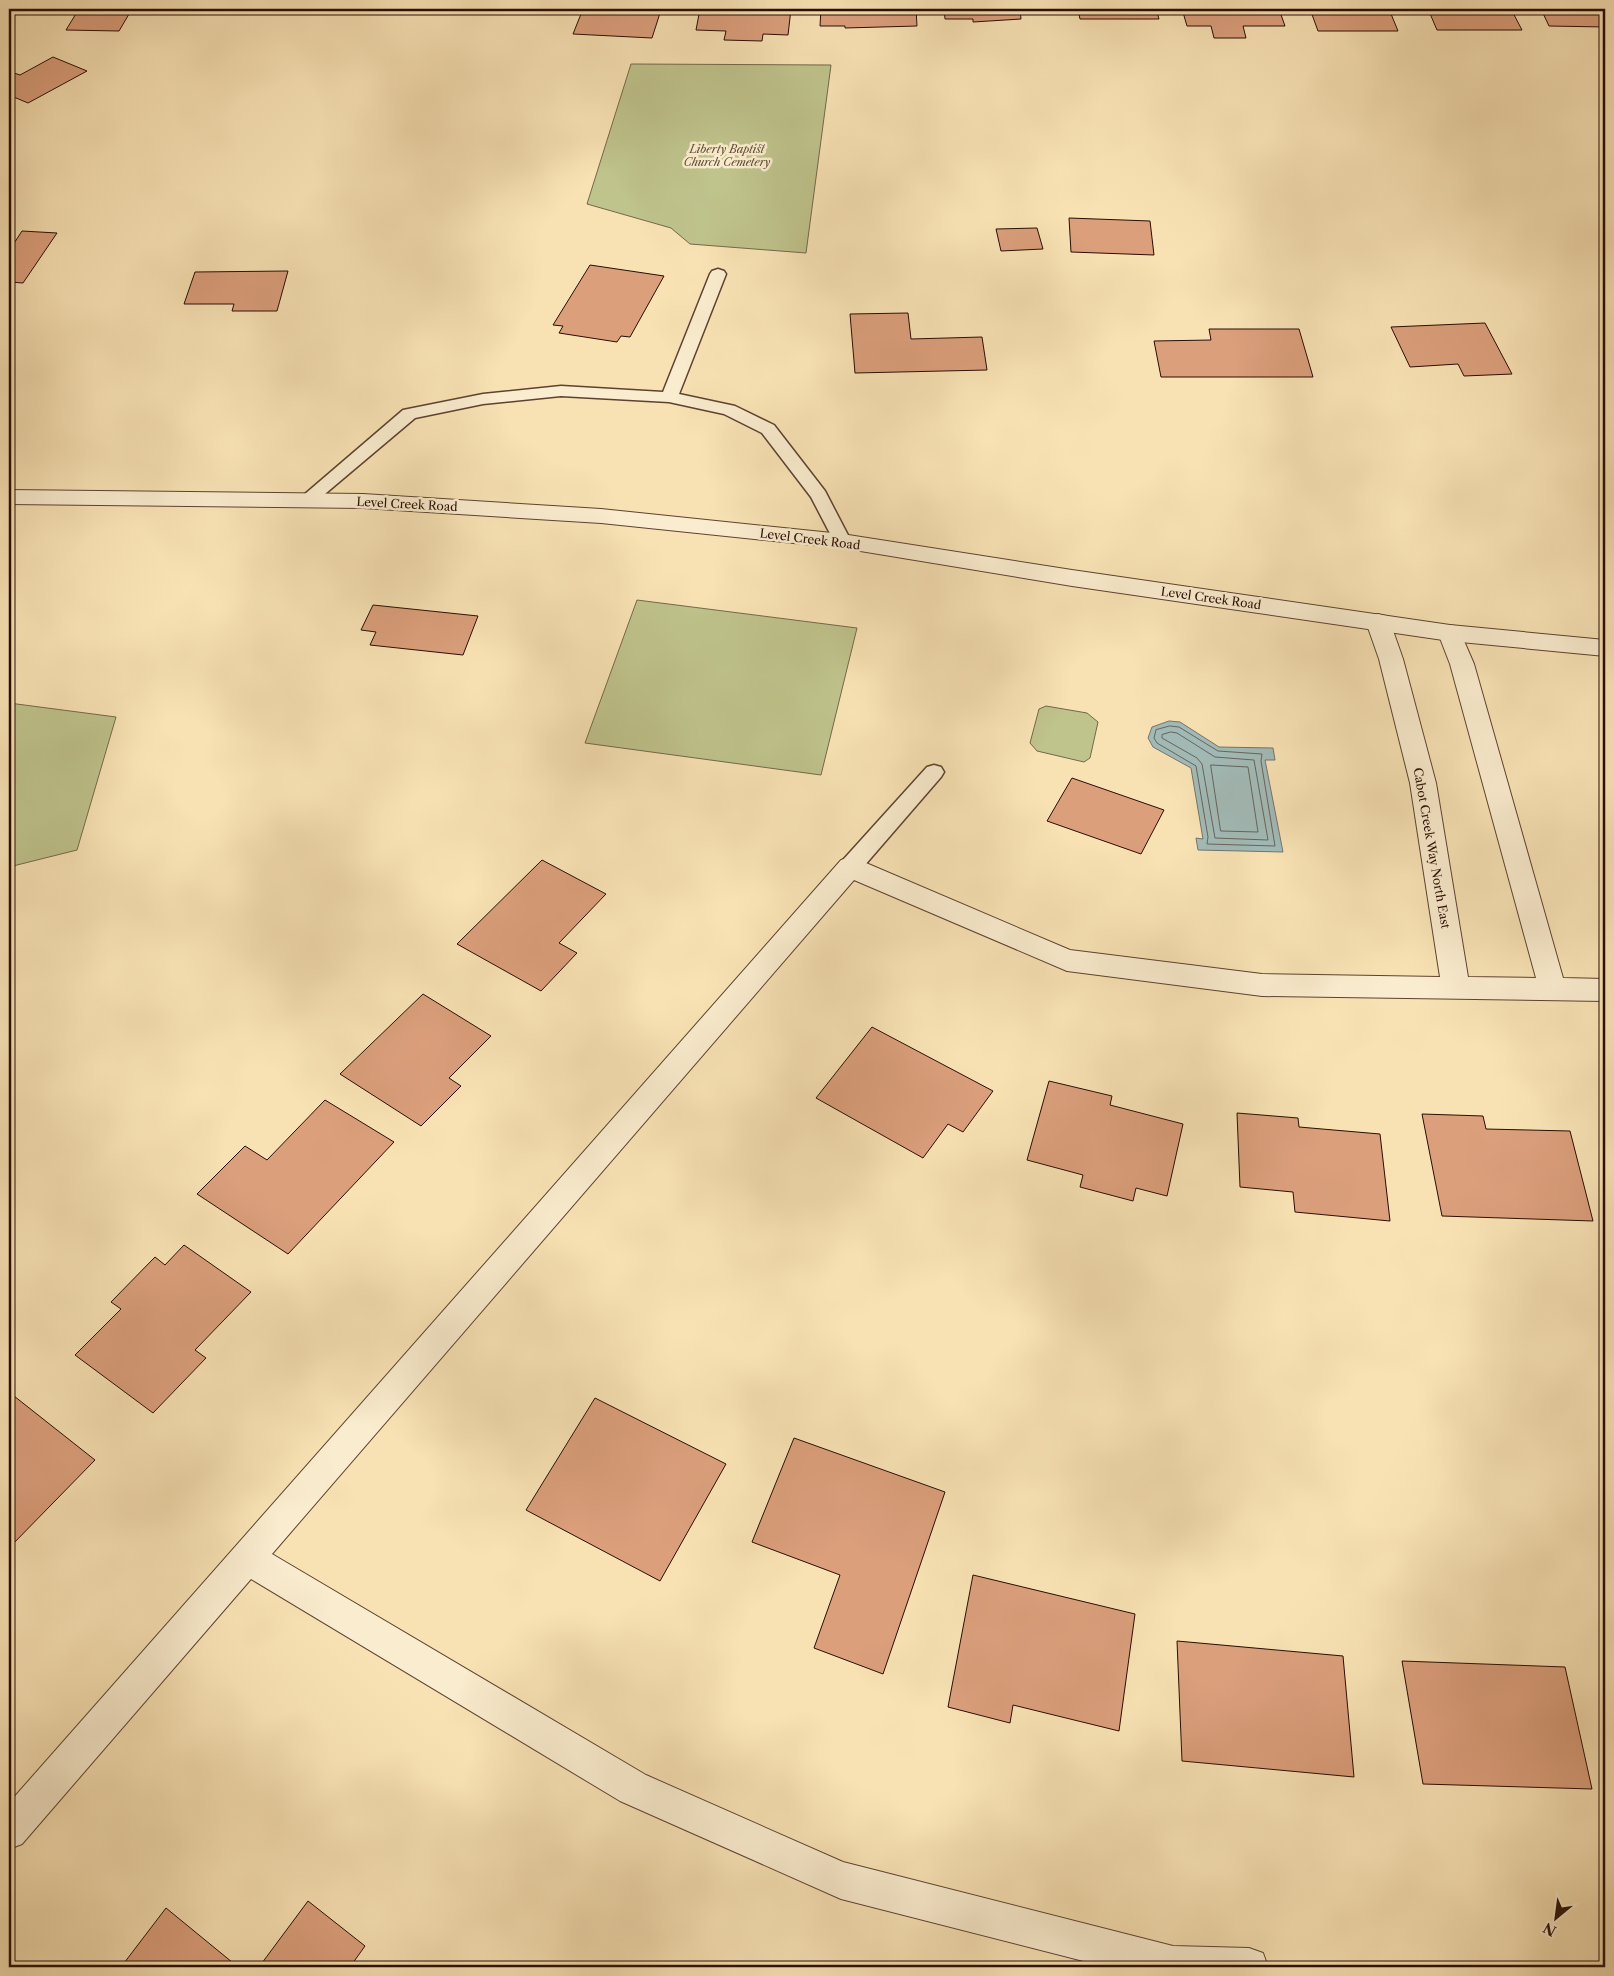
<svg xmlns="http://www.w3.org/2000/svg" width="1614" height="1976" font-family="'Libre Caslon Text',serif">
<rect width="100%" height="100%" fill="#f8e2b4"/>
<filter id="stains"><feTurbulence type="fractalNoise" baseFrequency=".004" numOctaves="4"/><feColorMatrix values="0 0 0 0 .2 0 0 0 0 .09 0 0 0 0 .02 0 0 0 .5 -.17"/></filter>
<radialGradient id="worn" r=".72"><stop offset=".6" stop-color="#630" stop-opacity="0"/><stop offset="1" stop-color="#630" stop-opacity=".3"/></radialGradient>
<g fill="#bfc38c" stroke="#746848">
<path d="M631,64L831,65L806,253L690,244L671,228L587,204Z"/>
<path d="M637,600L857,628L821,775L585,743Z"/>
<path d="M9,703L116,717L77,850L9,867Z"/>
<path d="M1046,706L1087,713L1098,722L1090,758L1084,762L1037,751L1030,743L1039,709Z"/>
</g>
<path fill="#a2bbb8" stroke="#727570" d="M1169,721L1180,722L1219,747L1273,748L1275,760H1265L1283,852L1198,850L1196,838L1203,839L1191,768L1153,747L1148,738L1152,727Z"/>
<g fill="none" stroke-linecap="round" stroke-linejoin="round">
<g stroke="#66645e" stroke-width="1">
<path d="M1170,726L1179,727L1218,751L1262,754L1261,761L1275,846L1207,844L1208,837L1196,766L1157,743L1154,738L1156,730Z"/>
<path d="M1171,732L1177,733L1215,757L1254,760L1268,840L1215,838L1202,764L1197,758L1162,738V735Z"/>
<path d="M1211,765L1248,767L1258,832L1221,831Z"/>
</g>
</g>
<g fill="#db9f7c" stroke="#290d04">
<path d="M87,9H132L119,31L66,30L77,12H85Z"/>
<path d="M583,9H585L660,13L652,38L573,34Z"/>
<path d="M700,9H791L788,35L763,34L762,41L724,40L726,31L696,30Z"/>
<path d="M821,9H916L917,26L845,28V26H820Z"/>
<path d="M944,9H1020L1021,19L973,22V19H945Z"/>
<path d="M1078,9H1156L1159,19H1080Z"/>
<path d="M1182,9H1279L1285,26H1243L1246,38H1214L1211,26H1187Z"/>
<path d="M1310,9H1389L1398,31H1318Z"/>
<path d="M1428,9H1511L1522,30H1437Z"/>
<path d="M1541,9H1605V27L1549,26Z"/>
<path d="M53,57L87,71L28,103L9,95V76L14,73L20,75Z"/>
<path d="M1069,218L1150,221L1154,255L1071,252Z"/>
<path d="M1037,228L1043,249L1001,251L996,229Z"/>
<path d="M22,231L57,233L23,283L9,282V251Z"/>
<path d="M590,265L664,276L630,337L621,336L617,342L559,333L563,326L553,325Z"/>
<path d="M288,271L277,311H232L234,304H184L195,272Z"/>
<path d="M908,313L911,339L982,337L987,370L855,373L850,314Z"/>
<path d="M1485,323L1512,374L1464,376L1458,364L1410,367L1391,327Z"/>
<path d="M1209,329H1299L1313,377H1161L1154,341L1211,340Z"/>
<path d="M373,605L478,616L463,655L370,645L376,632L361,630Z"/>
<path d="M1072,778L1164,810L1141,854L1047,821Z"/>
<path d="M542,860L606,894L559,943L577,953L541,991L457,944Z"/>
<path d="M423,994L491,1036L449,1078L461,1086L421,1126L340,1074Z"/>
<path d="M872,1027L993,1091L963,1132L948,1124L923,1158L816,1098Z"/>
<path d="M1049,1081L1112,1096L1110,1105L1183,1124L1167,1196L1136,1188L1133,1201L1080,1187L1083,1175L1027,1160Z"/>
<path d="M325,1100L394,1142L288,1254L197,1194L245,1146L267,1160Z"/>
<path d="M1237,1113L1298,1118L1299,1127L1380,1134L1390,1221L1295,1212L1293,1192L1240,1187Z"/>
<path d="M1422,1114L1483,1116L1486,1129L1570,1131L1593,1221L1442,1216Z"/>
<path d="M184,1245L251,1292L195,1350L206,1358L153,1413L75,1355L121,1309L111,1302L155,1257L165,1265Z"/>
<path d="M14,1396L95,1460L9,1548V1401Z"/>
<path d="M595,1398L726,1464L660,1581L526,1510Z"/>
<path d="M794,1438L945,1492L883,1674L814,1648L840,1575L752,1542Z"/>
<path d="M973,1575L1135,1614L1119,1731L1013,1705L1010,1723L948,1707Z"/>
<path d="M1177,1641L1343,1656L1354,1777L1182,1761Z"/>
<path d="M1402,1661L1565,1667L1592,1789L1423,1784Z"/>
<path d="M308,1901L365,1946L350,1967H259Z"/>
<path d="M166,1908L238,1967H121Z"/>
</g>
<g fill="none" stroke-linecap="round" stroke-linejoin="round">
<g stroke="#5d4230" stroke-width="3">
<g id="service">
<path d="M718,269L724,271L726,274L679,394L735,406L774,425L825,491L851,541L848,545L842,547L836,545L811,497L762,433L724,414L669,402L561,396L483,404L415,418L313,504L307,506L301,504L298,500L403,410L483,394L561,386L663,392L710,274L712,271Z"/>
<path d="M934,765L941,767L944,772L941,777L858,873L850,875L842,873L839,867L842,861L927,767Z"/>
</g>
</g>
<g stroke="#5d4230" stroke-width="2">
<path id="minor" d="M1378,614L1386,616L1390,622L1403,659L1436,783L1468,977L1536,978L1450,664L1438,633L1442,627L1450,625L1458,627L1474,664L1563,978L1605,979V1001L1262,996L1067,971L854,880L272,1554L646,1775L843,1862L1173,1946L1249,1948L1263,1953L1268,1967H1107L841,1899L620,1801L251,1579L22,1844L9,1849V1803L841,860L850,857L859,860L1070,950L1262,974L1440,977L1410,783L1379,659L1366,622L1370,616Z"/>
</g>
<g stroke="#5d4230" stroke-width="2">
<path id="tertiary" d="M9,490L363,494L601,509L842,534L1072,570L1450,625L1605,640V656L1450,641L1072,586L842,548L601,523L363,508L9,504Z"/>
</g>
<use href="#service" fill="#faecce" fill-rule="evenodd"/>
<use href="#minor" fill="#faecce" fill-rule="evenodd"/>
<use href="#tertiary" fill="#faecce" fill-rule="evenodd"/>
</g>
<g text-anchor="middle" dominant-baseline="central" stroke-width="5" stroke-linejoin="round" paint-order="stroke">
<g font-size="11" font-style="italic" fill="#5e4d34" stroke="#faecce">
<text x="727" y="149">Liberty Baptist<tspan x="727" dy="13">Church Cemetery</tspan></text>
</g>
<g font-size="12" fill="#290d04" stroke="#faecce">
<text transform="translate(407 504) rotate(3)">Level Creek Road</text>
<text transform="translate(810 539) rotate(7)">Level Creek Road</text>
<text transform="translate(1211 598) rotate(8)">Level Creek Road</text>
<text transform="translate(1432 848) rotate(80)">Cabot Creek Way North East</text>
</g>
</g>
<rect width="1614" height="1976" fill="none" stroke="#f8e2b4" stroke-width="30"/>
<rect x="10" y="10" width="1594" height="1956" fill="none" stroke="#290d04" stroke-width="2.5"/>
<rect x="15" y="15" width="1584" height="1946" fill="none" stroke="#290d04"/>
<g transform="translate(1556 1918) rotate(209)" stroke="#faecce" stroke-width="4" paint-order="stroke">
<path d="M0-4L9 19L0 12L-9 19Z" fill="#290d04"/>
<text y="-8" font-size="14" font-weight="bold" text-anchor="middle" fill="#290d04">N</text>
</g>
<rect width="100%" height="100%" filter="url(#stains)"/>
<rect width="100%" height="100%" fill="url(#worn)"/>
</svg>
